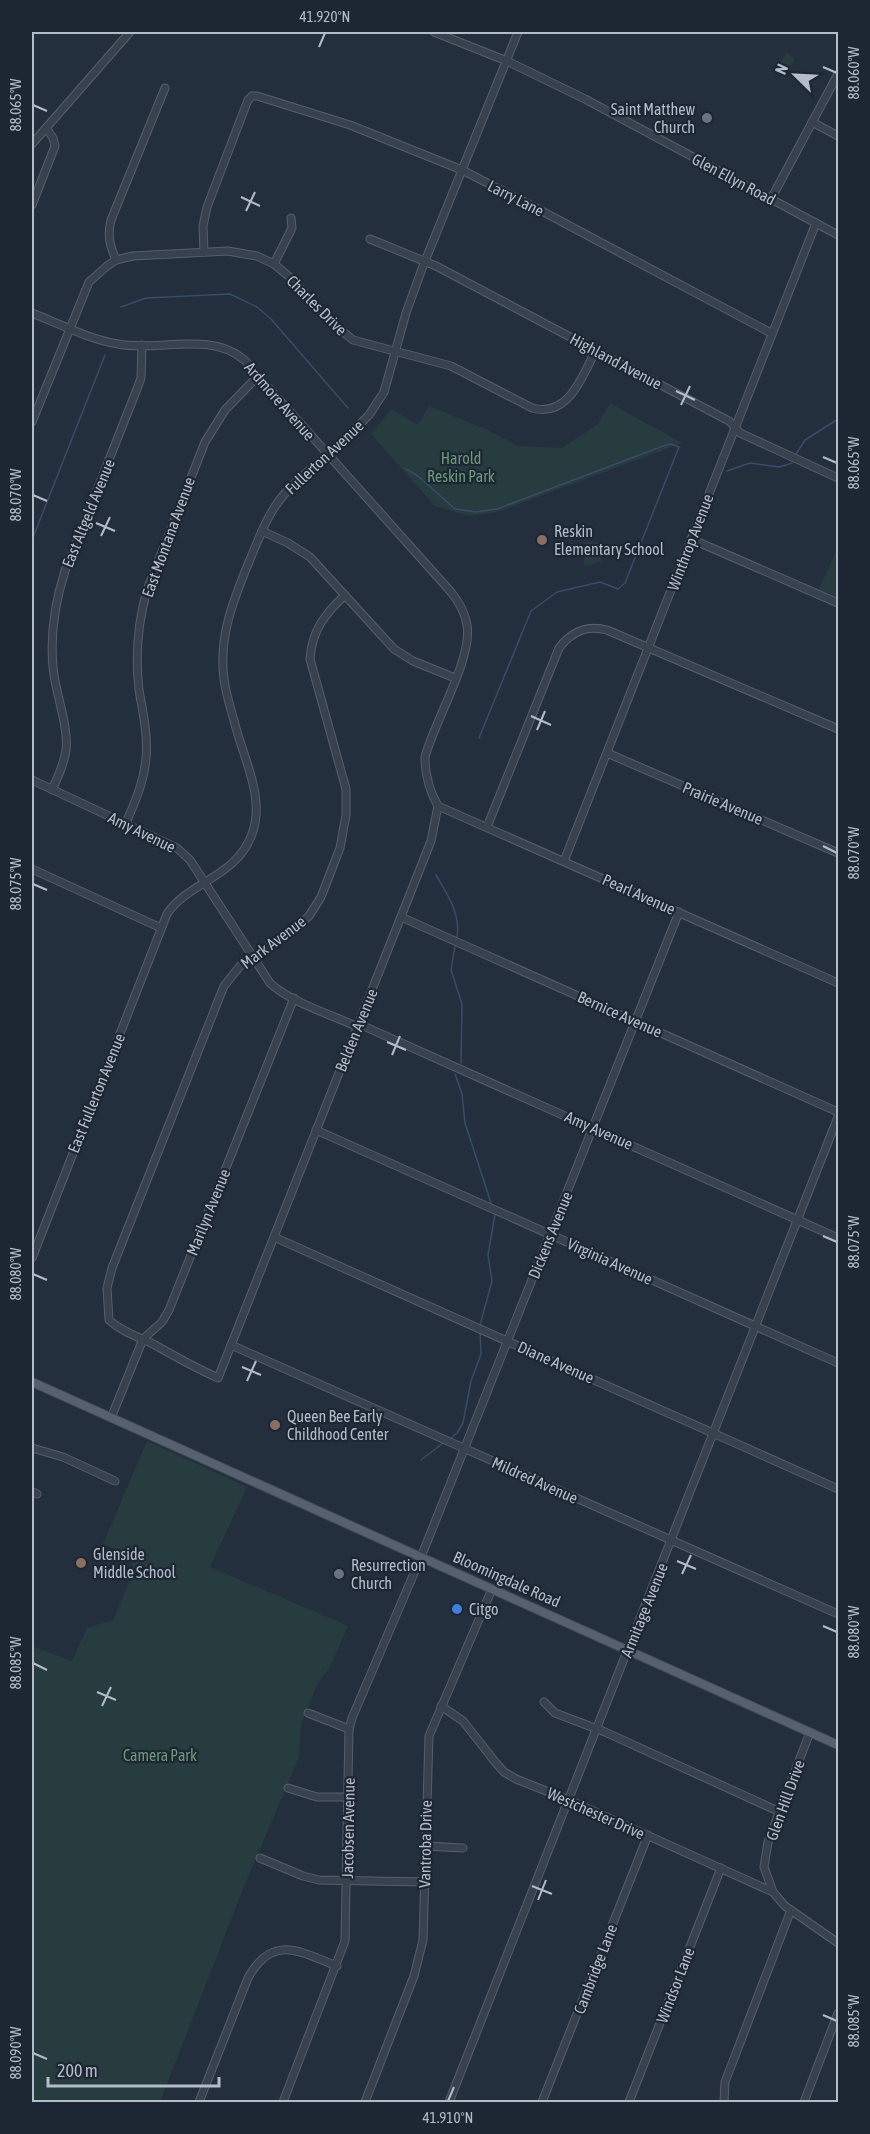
<svg xmlns="http://www.w3.org/2000/svg" width="870" height="2134" font-family="'Asap Condensed',sans-serif">
<rect width="100%" height="100%" fill="#242f3e"/>
<g fill="#263c3f">
<path d="M786,53L795,58L785,78L775,72Z"/>
<path d="M610,403L682,443L497,512L469,516L435,506L371,434L391,409L418,425L429,406L488,430L518,446L562,448L598,424Z"/>
<path d="M585,542H599L601,562L586,566L584,565Z"/>
<path d="M838,547V597L819,589Z"/>
<path d="M147,1441L247,1487L210,1567L348,1626L331,1665L317,1685L301,1724L299,1757L243,1889L160,2102H32V1646L72,1661L87,1628L113,1620L134,1571L129,1554L103,1544Z"/>
</g>
<g fill="none" stroke-linecap="round" stroke-linejoin="round">
<g stroke="#394c67" stroke-width="1.5">
<path d="M121,307L146,298L230,294L257,307L271,319L348,408"/>
<path d="M796,454L805,440L838,419"/>
<path d="M406,469L418,476L455,509L476,512L497,509L663,446L671,444L679,447L625,583L618,589L600,582L557,592L531,611L479,738"/>
<path d="M727,471L750,463L779,467L792,463"/>
<path d="M32,540L105,355"/>
<path d="M436,875C447,894 461,914 457,937"/>
<path d="M455,946L451,970L462,1004L461,1063"/>
<path d="M455,1074L462,1094L465,1123L491,1203"/>
<path d="M480,1325L492,1281L488,1255L495,1214"/>
<path d="M451,1438L457,1433L463,1423L471,1381L481,1354L480,1332"/>
<path d="M421,1460L443,1443"/>
</g>
<g stroke="#565f6c" stroke-width="9">
<g id="minor">
<path d="M434,32L507,61L585,99L838,235"/>
<path d="M812,122L838,136"/>
<path d="M32,144L130,32"/>
<path d="M771,199L838,74"/>
<path d="M32,205L55,146L53,138L46,128"/>
<path d="M370,239L436,266L729,421L740,433L838,478"/>
<path d="M204,252L203,226L207,207L248,100L252,96H257L350,125L462,170L538,209L771,333"/>
<path d="M116,260C110,246 107,236 111,220L165,88"/>
<path d="M274,264L292,228L291,218"/>
<path d="M32,313C60,324 88,339 118,344C157,352 211,331 243,359C249,363 253,371 258,376L451,592C459,602 465,612 467,625C473,658 434,722 425,757C425,774 430,792 438,806L431,841L218,1378C196,1368 176,1357 155,1345C139,1337 122,1332 109,1320L107,1288L112,1268L224,986L240,966L294,930L309,916L321,897L340,848L346,815V789L310,659C312,630 325,614 345,595"/>
<path d="M32,422L89,282L107,266L116,260L133,256L228,251L257,256L274,264L292,279L331,322L353,340L451,366L532,408C569,418 582,376 596,350"/>
<path d="M262,531L288,543L310,557L394,649L413,661L455,678"/>
<path d="M691,539L838,603"/>
<path d="M607,753L838,853"/>
<path d="M32,780L177,848L190,860L270,983C290,1002 332,1015 358,1027"/>
<path d="M52,790C58,777 64,764 66,750C69,727 55,692 53,667C50,634 55,602 65,571L137,389L141,378L142,345"/>
<path d="M438,806L838,983"/>
<path d="M126,823C135,802 144,782 146,758C148,735 143,713 139,690C135,656 138,622 147,590L205,442L225,410L258,376"/>
<path d="M487,827L559,648C572,631 587,625 607,630L838,729"/>
<path d="M564,861L816,223"/>
<path d="M32,869L161,928"/>
<path d="M401,917L838,1112"/>
<path d="M359,1024L838,1238"/>
<path d="M316,1130L838,1363"/>
<path d="M274,1237L838,1489"/>
<path d="M32,1258L167,914C189,881 236,878 252,834C265,800 245,761 236,728C232,712 226,696 224,679C218,635 235,596 251,557C261,533 270,508 289,489C301,476 316,465 329,453C343,441 356,428 369,415L384,392L406,313L423,266L518,32"/>
<path d="M231,1345L838,1614"/>
<path d="M111,1418L143,1339L162,1322L169,1310L294,998"/>
<path d="M32,1448L63,1457L115,1481"/>
<path d="M33,1492L37,1494"/>
<path d="M544,1702L555,1713L605,1732L780,1812"/>
<path d="M441,1706L463,1721L496,1763L504,1772L516,1779L569,1800L773,1892"/>
<path d="M308,1713L349,1729"/>
<path d="M810,1732L768,1842L764,1867L773,1892L785,1906L838,1943"/>
<path d="M288,1788L317,1797H348"/>
<path d="M425,1846L463,1848"/>
<path d="M260,1858L303,1876L319,1880L425,1882"/>
<path d="M199,2102L248,1978C272,1934 299,1951 337,1966"/>
<path d="M283,2102L345,1941L349,1729L352,1718L421,1557L679,912"/>
<path d="M365,2102L414,1976L423,1940L429,1736L492,1589"/>
<path d="M449,2102L838,1117"/>
<path d="M542,2102L648,1835"/>
<path d="M629,2102L721,1868"/>
<path d="M724,2102L725,2082L791,1910"/>
<path d="M804,2102L838,2013"/>
</g>
</g>
<g stroke="#414a57" stroke-width="10">
<path id="major" d="M32,1382L838,1745"/>
</g>
<use href="#minor" stroke="#38414e" stroke-width="7"/>
<use href="#major" stroke="#56606e" stroke-width="8"/>
</g>
<path fill="none" stroke="#b4bcc9" stroke-width="2" d="M319,47L325,33M823,67L837,73M33,105L47,111M241,197L260,206M246,211L255,192M676,391L695,400M681,405L690,386M823,457L837,463M33,495L47,501M96,523L115,531M101,536L110,517M531,716L551,725M537,730L545,711M823,846L837,853M33,884L47,890M387,1042L406,1050M392,1055L400,1036M823,1236L837,1242M33,1274L47,1280M242,1367L261,1375M247,1381L256,1361M677,1561L696,1569M682,1574L691,1555M823,1626L837,1632M33,1663L47,1670M97,1692L116,1700M102,1706L111,1687M532,1886L552,1894M538,1900L546,1880M823,2015L837,2021M33,2053L47,2059M448,2101L454,2087"/>
<g fill="#6b7280" stroke="#1d2633" stroke-width="2">
<circle cx="707" cy="118" r="6"/>
<circle cx="339" cy="1574" r="6"/>
</g>
<g fill="#8d6e63" stroke="#1d2633" stroke-width="2">
<circle cx="542" cy="540" r="6"/>
<circle cx="275" cy="1425" r="6"/>
<circle cx="81" cy="1563" r="6"/>
</g>
<circle fill="#3f7fe0" stroke="#1d2633" stroke-width="2" cx="457" cy="1609" r="6"/>
<g text-anchor="middle" dominant-baseline="central" stroke-width="4.5" stroke-linejoin="round" paint-order="stroke">
<g font-size="16" fill="#b4bcc9" stroke="#1d2633" text-anchor="start">
<text x="695" y="109" text-anchor="end">Saint Matthew<tspan x="695" dy="18">Church</tspan></text>
<text x="554" y="531">Reskin<tspan x="554" dy="18">Elementary School</tspan></text>
<text x="287" y="1416">Queen Bee Early<tspan x="287" dy="18">Childhood Center</tspan></text>
<text x="93" y="1554">Glenside<tspan x="93" dy="18">Middle School</tspan></text>
<text x="351" y="1565">Resurrection<tspan x="351" dy="18">Church</tspan></text>
<text x="469" y="1609">Citgo</text>
</g>
<g font-size="16" fill="#b4bcc9" stroke="#1d2633">
<text transform="translate(734 179) rotate(28)">Glen Ellyn Road</text>
<text transform="translate(516 198) rotate(27)">Larry Lane</text>
<text transform="translate(317 305) rotate(45)">Charles Drive</text>
<text transform="translate(616 361) rotate(28)">Highland Avenue</text>
<text transform="translate(280 401) rotate(49)">Ardmore Avenue</text>
<text transform="translate(324 457) rotate(-43)">Fullerton Avenue</text>
<text transform="translate(88 513) rotate(-68)">East Altgeld Avenue</text>
<text transform="translate(168 537) rotate(-70)">East Montana Avenue</text>
<text transform="translate(690 542) rotate(-69)">Winthrop Avenue</text>
<text transform="translate(723 803) rotate(23)">Prairie Avenue</text>
<text transform="translate(142 832) rotate(26)">Amy Avenue</text>
<text transform="translate(639 894) rotate(24)">Pearl Avenue</text>
<text transform="translate(273 942) rotate(-37)">Mark Avenue</text>
<text transform="translate(620 1014) rotate(24)">Bernice Avenue</text>
<text transform="translate(356 1030) rotate(-68)">Belden Avenue</text>
<text transform="translate(96 1093) rotate(-68)">East Fullerton Avenue</text>
<text transform="translate(599 1130) rotate(24)">Amy Avenue</text>
<text transform="translate(208 1212) rotate(-68)">Marilyn Avenue</text>
<text transform="translate(550 1235) rotate(-68)">Dickens Avenue</text>
<text transform="translate(610 1261) rotate(24)">Virginia Avenue</text>
<text transform="translate(556 1362) rotate(24)">Diane Avenue</text>
<text transform="translate(535 1480) rotate(24)">Mildred Avenue</text>
<text transform="translate(507 1579) rotate(24)">Bloomingdale Road</text>
<text transform="translate(644 1610) rotate(-68)">Armitage Avenue</text>
<text transform="translate(785 1800) rotate(-70)">Glen Hill Drive</text>
<text transform="translate(596 1813) rotate(24)">Westchester Drive</text>
<text transform="translate(348 1828) rotate(-89)">Jacobsen Avenue</text>
<text transform="translate(425 1844) rotate(-89)">Vantroba Drive</text>
<text transform="translate(595 1969) rotate(-69)">Cambridge Lane</text>
<text transform="translate(675 1985) rotate(-69)">Windsor Lane</text>
</g>
<g font-size="16" fill="#6b9a76" stroke="#1d2633">
<text x="461" y="458">Harold<tspan x="461" dy="18">Reskin Park</tspan></text>
<text x="160" y="1755">Camera Park</text>
</g>
</g>
<rect width="870" height="2134" fill="none" stroke="#1d2633" stroke-width="66"/>
<g transform="translate(795 75) rotate(294)" stroke="#1d2633" stroke-width="4.5" paint-order="stroke">
<path d="M0-4.5L10 22L0 15L-10 22Z" fill="#b4bcc9"/>
<text y="-9" font-size="16" font-weight="bold" text-anchor="middle" fill="#b4bcc9">N</text>
</g>
<path d="M48 2077v9h171v-9" fill="none" stroke="#b4bcc9" stroke-width="3"/>
<text x="57" y="2077" font-size="18" fill="#b4bcc9" stroke="#1d2633" stroke-width="4.5" paint-order="stroke">200 m</text>
<rect x="33" y="33" width="804" height="2068" fill="none" stroke="#b4bcc9" stroke-width="2"/>
<g font-size="15" text-anchor="middle" fill="#b4bcc9">
<text x="325" y="22">41.920°N</text>
<text transform="translate(854 73) rotate(-90)" y="5">88.060°W</text>
<text transform="translate(16 105) rotate(-90)" y="5">88.065°W</text>
<text transform="translate(854 463) rotate(-90)" y="5">88.065°W</text>
<text transform="translate(16 495) rotate(-90)" y="5">88.070°W</text>
<text transform="translate(854 853) rotate(-90)" y="5">88.070°W</text>
<text transform="translate(16 884) rotate(-90)" y="5">88.075°W</text>
<text transform="translate(854 1242) rotate(-90)" y="5">88.075°W</text>
<text transform="translate(16 1274) rotate(-90)" y="5">88.080°W</text>
<text transform="translate(854 1632) rotate(-90)" y="5">88.080°W</text>
<text transform="translate(16 1663) rotate(-90)" y="5">88.085°W</text>
<text transform="translate(854 2021) rotate(-90)" y="5">88.085°W</text>
<text transform="translate(16 2053) rotate(-90)" y="5">88.090°W</text>
<text x="448" y="2123">41.910°N</text>
</g>
</svg>
